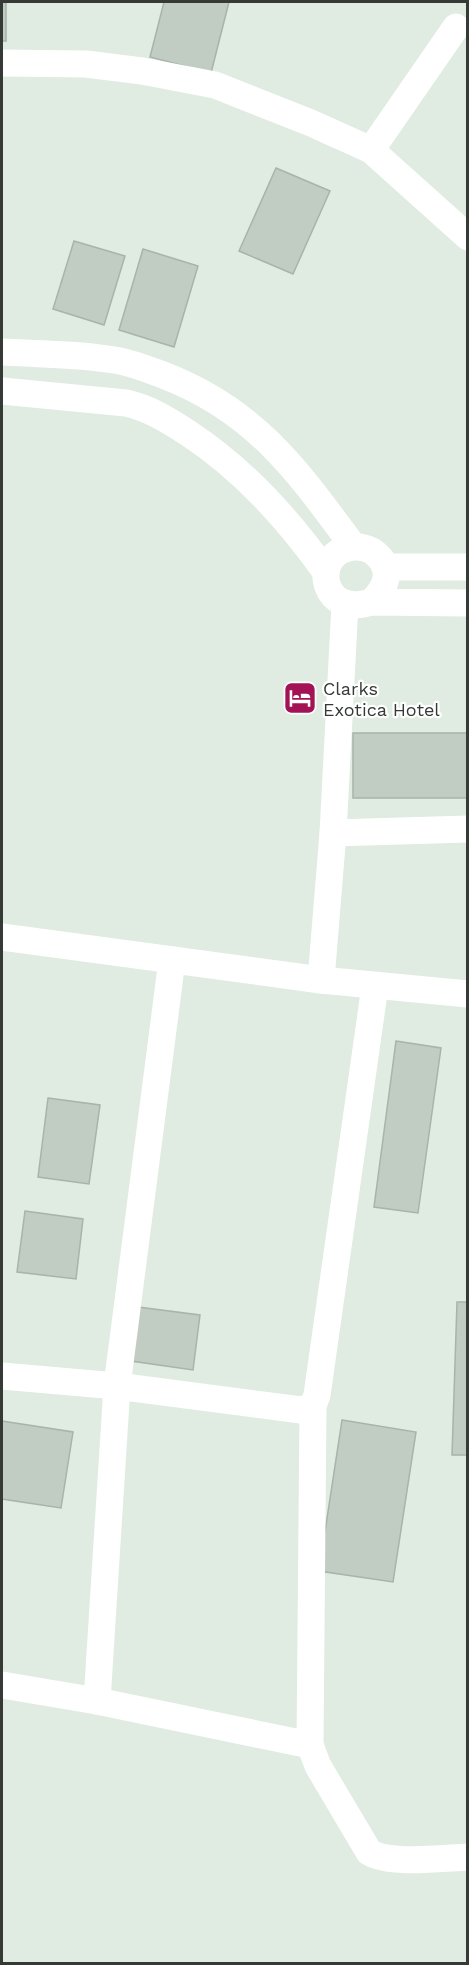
<svg xmlns="http://www.w3.org/2000/svg" width="469" height="1965" font-family="'Work Sans',sans-serif">
<rect width="100%" height="100%" fill="#e0ebe2"/>
<g fill="#c1ccc3" stroke="#a8b3aa" stroke-width="1.5">
<rect x="2" y="2" width="4" height="39"/>
<path d="M164,2H229L211,73L150,57Z"/>
<path d="M276,168L330,191L293,274L239,251Z"/>
<path d="M74,241L125,256L104,325L53,309Z"/>
<path d="M143,249L198,266L174,347L119,330Z"/>
<rect x="353" y="733" width="115" height="65"/>
<path d="M396,1041L441,1048L418,1213L374,1207Z"/>
<path d="M48,1098L100,1105L89,1184L38,1177Z"/>
<path d="M25,1211L83,1219L76,1279L17,1272Z"/>
<path d="M457,1302H468V1455H452Z"/>
<path d="M138,1307L200,1315L193,1370L131,1361Z"/>
<path d="M342,1420L416,1432L393,1582L319,1571Z"/>
<path d="M2,1421L73,1432L61,1508L2,1499Z"/>
</g>
<g fill="none" stroke-linecap="round" stroke-linejoin="round">
<g stroke="#fff" stroke-width="27">
<path d="M2,63L86,64L142,71L215,85L311,123L371,150L468,237"/>
<path d="M371,150L456,27"/>
<path d="M2,352C40,354 82,354 120,361C135,364 149,370 163,375C255,410 297,470 353,546"/>
<path d="M2,391L126,403C149,408 168,420 188,433C244,470 287,518 326,572"/>
<path d="M385,567H468"/>
<path d="M371,602C388,587 394,566 372,551C363,546 354,546 345,549C311,561 324,618 371,602L468,603"/>
<path d="M333,833L468,829"/>
<path d="M2,937L321,980L468,994"/>
<path d="M321,980L333,833L345,604"/>
<path d="M2,1376L117,1386L301,1410L313,1406L317,1395L375,986"/>
<path d="M2,1685L97,1701L310,1745L318,1766L369,1852C390,1865 442,1858 468,1857"/>
<path d="M97,1701L117,1386L172,960"/>
<path d="M310,1745L313,1406"/>
</g>
</g>
<defs>
<g id="hotel-square" transform="scale(1.725)"><rect x="-9" y="-9" width="18" height="18" rx="4" fill="#a31255" stroke="#fff"/><path d="M-6-4.5h1.5V1H6V5H4.5V3h-9V5H-6ZM-4 0a1.8 1.8 0 1 1 3.6 0ZM.5 0V-2.5h3Q6-2.5 6 0Z" fill="#fff"/></g>
</defs>
<g fill-rule="evenodd">
<use href="#hotel-square" x="300" y="698"/>
</g>
<g text-anchor="middle" dominant-baseline="central" stroke-width="4.5" stroke-linejoin="round" paint-order="stroke">
<g font-size="18" fill="#353a36" stroke="#fff" text-anchor="start">
<text x="323" y="688">Clarks<tspan x="323" dy="21">Exotica Hotel</tspan></text>
</g>
</g>
<rect width="469" height="1965" fill="none" stroke="#353a36" stroke-width="6"/>
</svg>
